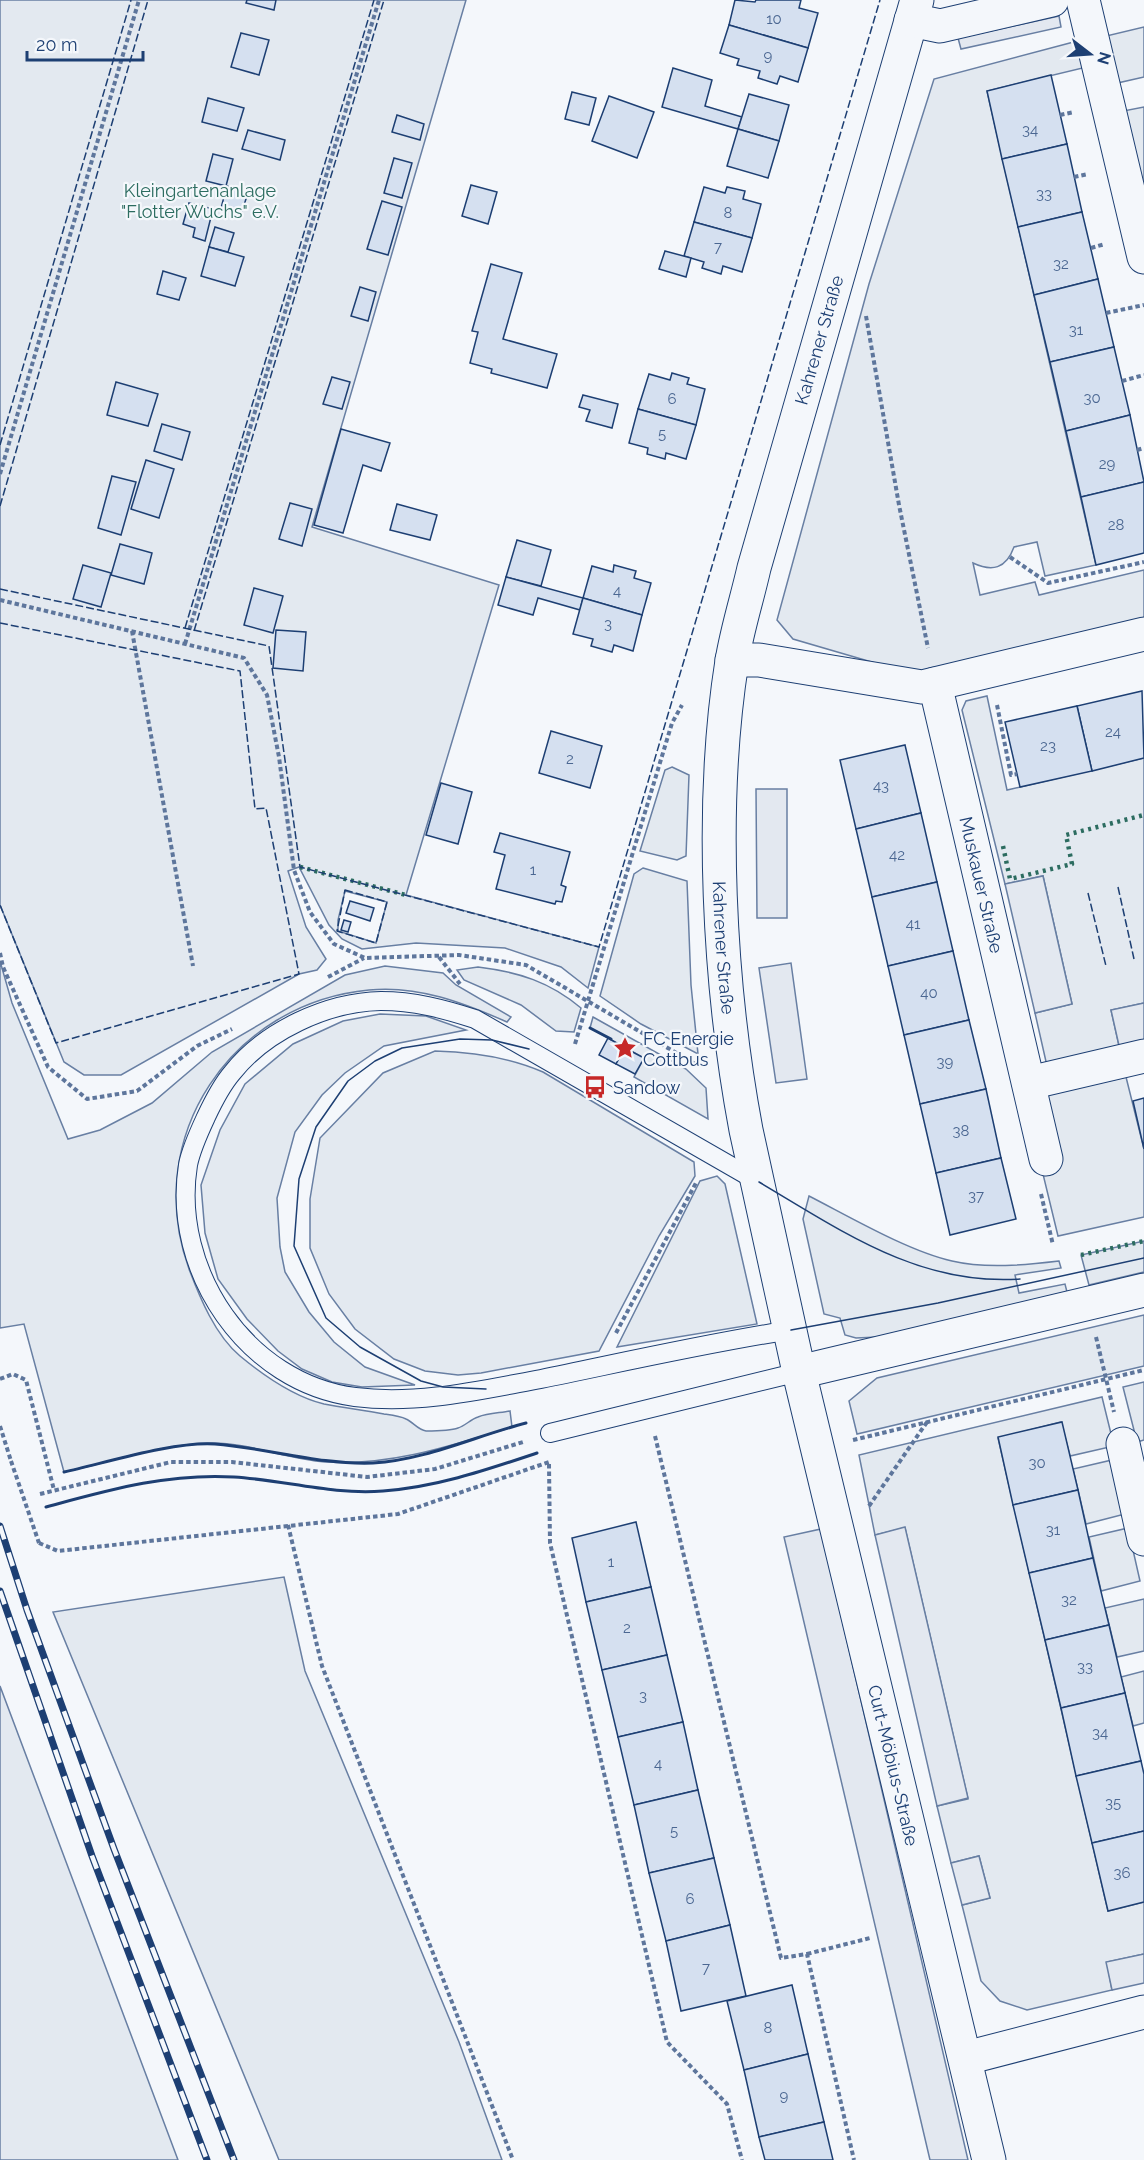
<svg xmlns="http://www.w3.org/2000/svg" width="1144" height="2160" font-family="Raleway,sans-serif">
<rect width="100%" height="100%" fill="#f4f7fb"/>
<g fill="#e3e9f0" stroke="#687fa3" stroke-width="1.5" fill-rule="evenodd">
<path d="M0,0H466L312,527L499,585L406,895L599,947L588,988L561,967L505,948L416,943L362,949L342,939L329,925L299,867L288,871L306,927L326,959L317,970L299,974L121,1075H84L64,1062L0,905ZM345,891L387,902L376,943L338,931V920Z"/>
<path d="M1144,27V77L1113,84L1102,37Z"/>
<path d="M1085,39L1091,66L987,91L1096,565L1045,576L1037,542L1014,547C1006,569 992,572 973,563L980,595L1035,582L1039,595L1144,570V622L916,675L793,639L777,620L869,284L934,79Z"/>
<path d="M1144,107V225L1118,112Z"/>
<path d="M987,696L1007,790L1144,758V1003L1111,1010L1120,1050L1047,1066L1035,1013L1072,1004L1043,876L1005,884L962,710L966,701Z"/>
<path d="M672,767L689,775L686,856L677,860L640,851L665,770Z"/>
<path d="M643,868L687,881L691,985L698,1054L641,1024L600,996L634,874Z"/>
<path d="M0,961L12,1003L68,1139L100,1130L152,1103L212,1052L345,975L385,966L443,973L456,985L511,1017L507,1022C464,1003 418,985 369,990C232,1003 141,1137 189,1269C200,1298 215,1335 240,1356C263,1375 295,1397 324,1404C344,1408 364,1410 384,1414C391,1415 400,1416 406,1419C413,1422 418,1430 426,1431C435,1431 450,1431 458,1428C465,1426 471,1419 478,1417C488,1413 500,1413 510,1411L512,1427C450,1446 391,1466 325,1462C287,1459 250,1443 212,1443C162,1444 111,1462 64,1472L24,1324L0,1328Z"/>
<path d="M478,967C519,972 550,982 581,1008L574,1032L556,1031L521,1005L464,980L457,970Z"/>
<path d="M380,1014L426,1016L466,1030L384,1046L345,1073L322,1095L295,1132L277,1198L280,1247L285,1272L309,1312L334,1342L365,1367L415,1385L362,1387L332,1382L302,1369L278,1351L247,1319L218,1279L205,1233L201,1185L220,1130L245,1084L293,1044L343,1021Z"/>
<path d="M593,1017L686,1069L706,1088L708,1119L634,1077L644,1058L590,1028Z"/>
<path d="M435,1051C473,1052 509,1057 543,1072L694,1162L695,1176L659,1236L599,1351L481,1373L458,1375L425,1371L394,1359L355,1329L329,1294L310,1248V1199L320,1138L383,1073Z"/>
<path d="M1126,1077L1144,1149V1217L1058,1236L1042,1170L1044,1095Z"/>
<path d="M717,1176L725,1184L757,1324L617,1347L700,1181Z"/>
<path d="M809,1196C850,1217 908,1251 952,1261C986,1269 1025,1265 1059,1261L1061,1268L1015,1275L1019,1293L1065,1284L1067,1292L878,1337L856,1338L845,1335L840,1318L824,1314L803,1219Z"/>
<path d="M1144,1241V1272L1089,1285L1081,1255Z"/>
<path d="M1144,1315V1366L857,1434L849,1401L877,1378Z"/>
<path d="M1144,1382V1440L1137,1442L1123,1387Z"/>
<path d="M1102,1397L1114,1446L1070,1456L1061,1422L998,1438L1108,1911L1144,1902V1954L1107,1962L1112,1990L1027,2010L1000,2001L981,1981L962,1905L990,1898L979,1856L951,1863L937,1806L968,1799L905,1528L875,1535L859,1455Z"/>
<path d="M1112,1460L1125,1514L1086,1524L1073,1469Z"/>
<path d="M1128,1528L1140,1581L1101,1591L1089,1537Z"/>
<path d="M284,1577L305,1671L459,2042L502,2160H279L53,1612Z"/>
<path d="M1144,1599V1651L1117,1657L1105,1608Z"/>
<path d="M1144,1671V1723L1133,1726L1121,1677Z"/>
<path d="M0,1686L178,2160H0Z"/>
</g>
<g fill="#e3e8f0" stroke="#687fa3" stroke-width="1.5">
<path d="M1059,16L1061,27L961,49L958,38Z"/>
<path d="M756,789H787V918H757Z"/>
<path d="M1043,876L1072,1004L1035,1013L1005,884Z"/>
<path d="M791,963L807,1079L776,1083L759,968Z"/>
<path d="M1144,1003V1045L1120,1050L1111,1010Z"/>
<path d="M905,1527L968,1798L937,1806L875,1535Z"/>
<path d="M821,1529L968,2160H930L784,1537Z"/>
<path d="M979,1856L990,1898L962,1905L951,1863Z"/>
<path d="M1144,1954V1983L1112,1990L1106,1962Z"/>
</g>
<g fill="#d5e0f0" stroke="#1d3f73" stroke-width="1.5">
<path d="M247,0H276L274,10L246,3Z"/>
<path d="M735,0L755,2L756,0H801L799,8L818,13L808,48L729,25Z"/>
<path d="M729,25L808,48L798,82L780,76L777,84L758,78L760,71L737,65L739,59L720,53Z"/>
<path d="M241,33L269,40L259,75L231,67Z"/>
<path d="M673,68L712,80L705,106L742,117L738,129L662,107Z"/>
<path d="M1051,75L1067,144L1002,159L987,91Z"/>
<path d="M572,92L596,98L589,125L565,119Z"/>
<path d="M749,94L789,105L779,141L738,129Z"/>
<path d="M609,96L654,112L637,158L592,141Z"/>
<path d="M208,98L244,108L237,131L202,122Z"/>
<path d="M397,115L424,124L420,140L392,132Z"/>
<path d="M738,129L779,141L768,178L727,166Z"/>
<path d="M248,130L285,140L280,160L242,149Z"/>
<path d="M1067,144L1082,212L1018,227L1002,159Z"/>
<path d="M213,154L233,159L226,186L206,181Z"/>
<path d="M394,158L412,163L402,198L384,193Z"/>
<path d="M471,185L497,192L488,224L462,216Z"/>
<path d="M227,186L248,193L241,214L221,208Z"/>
<path d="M704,187L725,193L727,187L745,191L743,199L761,204L752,238L694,222Z"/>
<path d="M382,201L402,207L388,255L367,249Z"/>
<path d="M189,203L213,209L205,241L193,237L195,228L183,224Z"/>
<path d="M1082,212L1098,279L1034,295L1018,227Z"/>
<path d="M694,222L752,238L742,272L723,266L721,274L702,268L704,262L684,256Z"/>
<path d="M215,227L234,233L228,252L209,247Z"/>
<path d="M209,247L244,257L235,286L201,276Z"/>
<path d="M665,251L691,258L686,277L659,269Z"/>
<path d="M491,264L522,273L503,339L557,354L547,388L491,373L492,369L470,363L478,332L472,331Z"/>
<path d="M163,271L186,278L179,300L157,294Z"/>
<path d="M1098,279L1114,347L1050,362L1034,295Z"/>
<path d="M360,287L376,292L368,321L351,316Z"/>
<path d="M1114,347L1130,415L1066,431L1050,362Z"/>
<path d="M672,373L689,378L687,384L705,389L696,425L638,409L649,374L670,380Z"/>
<path d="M332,377L350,382L342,409L323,404Z"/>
<path d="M116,382L158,394L148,426L107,415Z"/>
<path d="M583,395L618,404L612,428L586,421L590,410L579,407Z"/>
<path d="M638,409L696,425L686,459L666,453L665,459L647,454L648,448L629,443Z"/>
<path d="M1130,415L1144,482L1081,497L1066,431Z"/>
<path d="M162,424L190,432L182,460L154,451Z"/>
<path d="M341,429L390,443L381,471L363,465L343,533L314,525Z"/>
<path d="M146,460L174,469L159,518L131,509Z"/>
<path d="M112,476L136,482L121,535L98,528Z"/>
<path d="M1144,482V553L1096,565L1081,497Z"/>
<path d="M290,503L312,509L302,546L279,539Z"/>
<path d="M397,504L437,515L430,540L390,530Z"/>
<path d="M517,540L551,550L541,586L506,577Z"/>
<path d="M120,544L152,553L144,584L111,575Z"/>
<path d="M83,565L111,573L101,607L73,599Z"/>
<path d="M614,565L636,571L634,578L651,583L642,615L583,598L592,566L613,572Z"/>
<path d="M506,577L583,598L580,610L538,598L533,615L498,605Z"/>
<path d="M254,588L283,596L273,633L244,625Z"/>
<path d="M583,598L642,615L633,651L614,645L612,652L591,646L593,639L573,634Z"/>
<path d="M276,630L306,632L303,671L273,668Z"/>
<path d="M1142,691L1144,758L1092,771L1077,706Z"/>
<path d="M1077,706L1092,771L1020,787L1005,722Z"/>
<path d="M551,731L602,746L590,788L539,773Z"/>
<path d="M905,745L921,813L856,829L840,760Z"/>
<path d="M441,783L472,792L458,844L426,835Z"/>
<path d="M921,813L937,882L872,897L856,829Z"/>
<path d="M500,833L570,852L561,885L566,887L562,902L556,901L555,904L496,889L505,855L494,852Z"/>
<path d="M937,882L953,951L888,966L872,897Z"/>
<path d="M350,901L374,908L370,921L346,913Z"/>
<path d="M344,920L351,922L348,932L341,930Z"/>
<path d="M953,951L969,1020L904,1035L888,966Z"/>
<path d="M969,1020L986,1089L920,1104L904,1035Z"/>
<path d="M608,1038L625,1048L616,1064L599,1055Z"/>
<path d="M625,1048L644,1058L635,1074L616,1064Z"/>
<path d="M986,1089L1001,1158L936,1173L920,1104Z"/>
<path d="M1144,1098V1149L1133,1101Z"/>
<path d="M1001,1158L1016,1219L950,1235L936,1173Z"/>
<path d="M1062,1422L1078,1490L1013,1505L998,1437Z"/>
<path d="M1078,1490L1093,1558L1029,1573L1013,1505Z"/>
<path d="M636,1522L651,1587L586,1602L572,1538Z"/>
<path d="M1093,1558L1109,1625L1045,1640L1029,1573Z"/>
<path d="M651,1587L667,1655L602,1670L586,1602Z"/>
<path d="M1109,1625L1125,1693L1061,1708L1045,1640Z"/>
<path d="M667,1655L683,1722L618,1737L602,1670Z"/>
<path d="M1125,1693L1141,1761L1076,1776L1061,1708Z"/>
<path d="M683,1722L698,1790L634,1805L618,1737Z"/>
<path d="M1141,1761L1144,1774V1831L1092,1843L1076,1776Z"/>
<path d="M698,1790L714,1858L649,1873L634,1805Z"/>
<path d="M1144,1831V1902L1108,1911L1092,1843Z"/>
<path d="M714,1858L730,1925L666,1941L649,1873Z"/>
<path d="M730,1925L746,1996L681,2011L666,1941Z"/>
<path d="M792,1985L808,2054L744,2070L727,2001Z"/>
<path d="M808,2054L824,2122L759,2137L744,2070Z"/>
<path d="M824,2122L833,2160H765L759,2137Z"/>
</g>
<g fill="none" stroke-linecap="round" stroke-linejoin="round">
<g stroke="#1d3f73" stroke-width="20">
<g id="lane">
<path d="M757,1181L475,1019C444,1009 414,1001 381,1001C327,1002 265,1031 232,1073C221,1086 213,1102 206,1117C199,1132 191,1149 188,1165C171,1271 247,1383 355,1397C417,1405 481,1390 541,1379C624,1362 707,1343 791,1330"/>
<path d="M550,1433L799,1372"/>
</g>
</g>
<g stroke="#1d3f73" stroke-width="35">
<g id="street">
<path id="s1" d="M917,0L754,568C747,599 737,630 732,661C709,806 719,986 746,1130L799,1372L989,2160"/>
<path d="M1083,0L1144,257"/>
<path d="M911,20L940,26L1052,0"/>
<path d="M732,660H759L922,687L1144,634"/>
<path id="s2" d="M935,684L1046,1159"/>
<path d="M1029,1083L1144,1056"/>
<path d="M1123,1444L1144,1539"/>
<path d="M966,2058L1144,2012"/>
</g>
</g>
<g stroke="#1d3f73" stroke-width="35">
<path id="secondary" d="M799,1372L1144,1290"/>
</g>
<g stroke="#5e769c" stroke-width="4" stroke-dasharray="4.5 3" stroke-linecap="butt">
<path d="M1060,115L1074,112"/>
<path d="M1074,177L1088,174"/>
<path d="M1091,248L1105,244"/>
<path d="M1106,313L1144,305"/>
<path d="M866,316L899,505L928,648"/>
<path d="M1122,381L1144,375"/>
<path d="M1137,450L1144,448"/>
<path d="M0,474L139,0"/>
<path d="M1010,557L1048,583L1144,562"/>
<path d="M0,600L244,658L267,695L279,757L294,870L310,912L334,944L365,958L459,955L526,965L697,1065"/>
<path d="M132,631L193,966"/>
<path d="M185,644L379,0"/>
<path d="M997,705L1011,775L1017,774"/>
<path d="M0,953L3,967L48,1067L87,1099L137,1091L197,1046L232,1029"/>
<path d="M439,957L460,984"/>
<path d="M328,977L364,958"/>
<path d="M575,1044L672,723L682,705"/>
<path d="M1041,1194L1053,1245"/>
<path d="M616,1333L697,1181"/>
<path d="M1096,1337L1114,1412"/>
<path d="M0,1379L13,1374L26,1380L54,1490"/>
<path d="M0,1426L11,1461"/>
<path d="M655,1436L781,1958L807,1954L854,2160"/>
<path d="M853,1440L1144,1370"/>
<path d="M549,1464L550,1543L667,2042L727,2104L742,2160"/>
<path d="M40,1494L171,1462H232L367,1477L435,1469L523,1442"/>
<path d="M869,1506L927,1422"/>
<path d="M288,1525L322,1666L513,2160"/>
<path d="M39,1543L58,1551L398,1514L549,1462"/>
<path d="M807,1954L870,1938"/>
</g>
<use href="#lane" stroke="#f4f7fb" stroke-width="18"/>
<use href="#street" stroke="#f4f7fb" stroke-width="33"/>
<use href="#secondary" stroke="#f4f7fb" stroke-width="33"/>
<g stroke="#1d3f73" stroke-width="1.5">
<path d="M759,1182C842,1231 919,1286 1020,1279"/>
<path d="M791,1330L938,1303L1144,1258"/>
<path d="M486,1389L443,1387L421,1381L360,1347L326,1318L294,1246L299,1179L316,1127L348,1081L375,1061L402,1048L460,1039L492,1040L529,1049"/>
</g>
<g stroke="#1d3f73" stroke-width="7">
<g id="rail">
<path d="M0,1526L27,1610L114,1849L234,2160"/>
<path d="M0,1591L92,1856L207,2160"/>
</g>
</g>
<use href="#rail" stroke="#f4f7fb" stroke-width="4.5" stroke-dasharray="14" stroke-linecap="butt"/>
<path stroke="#5e769c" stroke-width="4" stroke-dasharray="4.5 3" stroke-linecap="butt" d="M11,1461L39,1543"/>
<g stroke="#2c6c60" stroke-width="4.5" stroke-dasharray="3 4.5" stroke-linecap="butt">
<path d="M1003,846L1010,879L1072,864L1066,835L1144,815"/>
<path d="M300,867L406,895"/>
<path d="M1081,1255L1144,1241"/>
</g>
<g stroke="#1d3f73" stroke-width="1.5" stroke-dasharray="8 3" stroke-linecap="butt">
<path d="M0,445L131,0"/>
<path d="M0,506L148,0"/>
<path d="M0,589L269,646L300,867L599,947L880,0"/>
<path d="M0,623L240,671L255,809L266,808L299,974L56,1043L0,905"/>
<path d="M185,628L374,0"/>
<path d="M194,631L384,0"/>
<path d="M1118,887L1134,959"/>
<path d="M345,890L387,902L376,943L337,931Z"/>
<path d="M1088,893L1106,966"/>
</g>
<g stroke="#1d3f73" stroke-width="3">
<path d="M590,1028L611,1039"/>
<path d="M64,1472C105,1463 175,1441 215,1444C268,1448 319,1465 373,1463C426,1460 475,1436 526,1423"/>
<path d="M46,1507C109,1490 168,1473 234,1477C284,1480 332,1495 383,1491C437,1487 486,1470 537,1453"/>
</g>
</g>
<defs>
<g id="sight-bare" transform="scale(1.8)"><path d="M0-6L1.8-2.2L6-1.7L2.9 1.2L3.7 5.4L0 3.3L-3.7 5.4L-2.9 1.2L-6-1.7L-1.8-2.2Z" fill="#c62828" stroke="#f4f7fb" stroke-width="2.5" paint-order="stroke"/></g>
<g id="bus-bare" transform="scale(1.8)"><path d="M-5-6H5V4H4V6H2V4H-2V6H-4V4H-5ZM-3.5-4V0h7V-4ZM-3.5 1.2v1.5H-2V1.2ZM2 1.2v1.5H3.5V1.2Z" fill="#c62828" stroke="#f4f7fb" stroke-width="2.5" paint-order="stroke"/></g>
</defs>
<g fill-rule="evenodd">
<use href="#sight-bare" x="625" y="1048"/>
<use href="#bus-bare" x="595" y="1087"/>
</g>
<g text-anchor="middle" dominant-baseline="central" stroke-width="4.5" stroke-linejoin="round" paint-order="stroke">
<g font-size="15" fill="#4b6792">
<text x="774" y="19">10</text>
<text x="768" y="56">9</text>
<text x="1030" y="130">34</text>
<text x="1044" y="194">33</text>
<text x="728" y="213">8</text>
<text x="718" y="247">7</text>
<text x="1061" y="264">32</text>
<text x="1076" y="330">31</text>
<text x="1092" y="398">30</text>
<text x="672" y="399">6</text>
<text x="662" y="434">5</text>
<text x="1107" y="464">29</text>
<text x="1116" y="525">28</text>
<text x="617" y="591">4</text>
<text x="608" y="624">3</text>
<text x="1113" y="732">24</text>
<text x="1048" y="746">23</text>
<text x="570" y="759">2</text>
<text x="881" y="786">43</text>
<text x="897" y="855">42</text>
<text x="533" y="870">1</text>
<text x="913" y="924">41</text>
<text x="929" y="993">40</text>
<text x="945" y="1062">39</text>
<text x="961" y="1131">38</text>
<text x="976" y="1196">37</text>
<text x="1037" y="1463">30</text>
<text x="1053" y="1530">31</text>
<text x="611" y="1562">1</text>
<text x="1069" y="1600">32</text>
<text x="627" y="1628">2</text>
<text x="1085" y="1667">33</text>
<text x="643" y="1696">3</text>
<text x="1100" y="1733">34</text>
<text x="658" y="1764">4</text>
<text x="1113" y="1803">35</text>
<text x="674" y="1831">5</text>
<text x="1122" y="1873">36</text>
<text x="690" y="1899">6</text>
<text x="706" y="1968">7</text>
<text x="768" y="2028">8</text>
<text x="784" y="2096">9</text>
</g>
<g font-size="18" fill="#2c6c60" stroke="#f4f7fb">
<text x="200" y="190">Kleingartenanlage<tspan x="200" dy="21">"Flotter Wuchs" e.V.</tspan></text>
</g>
<g font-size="18" fill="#1d3f73" stroke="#f4f7fb">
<text transform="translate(819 340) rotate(-74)">Kahrener Straße</text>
<text stroke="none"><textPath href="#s2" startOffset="206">Muskauer Straße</textPath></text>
<text stroke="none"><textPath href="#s1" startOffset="974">Kahrener Straße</textPath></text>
<text stroke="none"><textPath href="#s1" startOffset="1810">Curt-Möbius-Straße</textPath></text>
</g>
<g font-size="18" fill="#1d3f73" stroke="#f4f7fb" text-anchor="start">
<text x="643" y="1038">FC Energie<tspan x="643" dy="21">Cottbus</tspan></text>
<text x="613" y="1087">Sandow</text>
</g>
</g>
<g transform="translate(1090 54) rotate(107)" stroke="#f4f7fb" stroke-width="4.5" paint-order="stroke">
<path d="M0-4.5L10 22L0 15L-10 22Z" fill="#1d3f73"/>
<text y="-9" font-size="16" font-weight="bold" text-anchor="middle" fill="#1d3f73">N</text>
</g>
<path d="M27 51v9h116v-9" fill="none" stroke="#1d3f73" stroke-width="3"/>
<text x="36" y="51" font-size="18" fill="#1d3f73" stroke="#f4f7fb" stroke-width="4.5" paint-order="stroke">20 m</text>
</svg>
